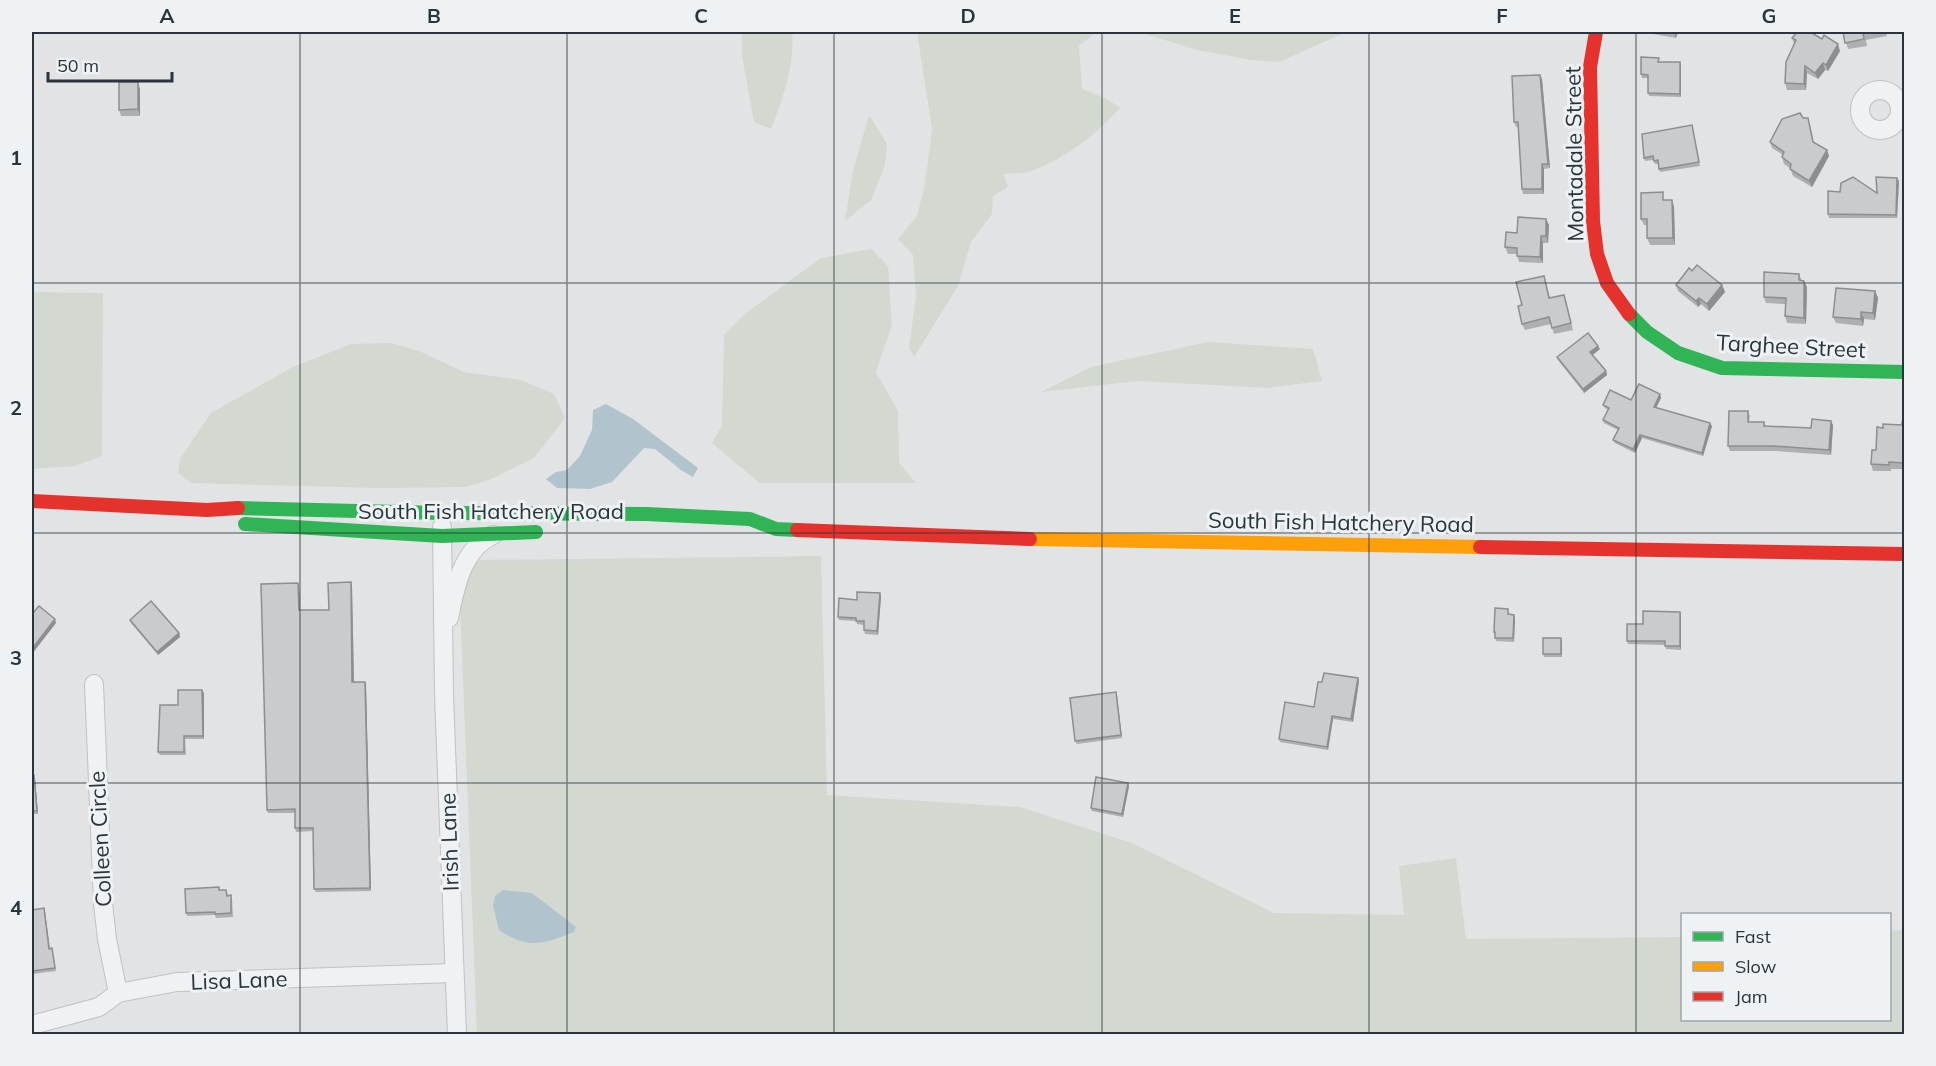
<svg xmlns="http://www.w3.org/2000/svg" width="1936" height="1066" font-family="Mulish,sans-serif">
<rect width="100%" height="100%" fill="#e1e3e5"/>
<g fill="#d3d9d1">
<path d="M742,32H792C795,65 783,98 771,129L754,122L742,56Z"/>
<path d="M917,32H1096L1079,46L1082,89L1107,99L1120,108C1096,135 1066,158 1031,171C1023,174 1012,173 1003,174L1008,187L993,196L992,214L971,242L958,286L914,357L909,347L916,297L913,255L898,239L917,216L925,184L932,129Z"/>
<path d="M1139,32H1346L1279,62L1251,60L1197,50Z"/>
<path d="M869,115L887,144L885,165L871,200L845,221L853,171Z"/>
<path d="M871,249L888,266L892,325L876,372L898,411L899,463L916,483H760L712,443L722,426L724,335L746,313L821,258Z"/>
<path d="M32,292L103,293L102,456L75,466L32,469Z"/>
<path d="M1208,342L1313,349L1322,381L1267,388L1138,381L1041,392L1091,367Z"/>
<path d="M391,343L419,351L464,372L521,380L554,394L565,418L534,458L489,480L465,487L379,488L191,483L178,473L180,459L211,413L293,367L351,344Z"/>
<path d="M821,556L827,795L1020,807L1132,843L1274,913L1404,915L1399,866L1456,858L1466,939L1682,937V1020H1890V931L1904,930V1034H477L460,603L467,576L477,560Z"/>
</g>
<g fill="#b1c4ce">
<path d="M606,404L633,419L698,468L693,477L681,470L655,449L644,448L612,482L590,489L557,488L546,479L556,472L567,470L580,456L592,430L593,410Z"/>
<path d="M503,890L532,893L576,927L574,932C543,944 529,950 499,930L493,906L495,896Z"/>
</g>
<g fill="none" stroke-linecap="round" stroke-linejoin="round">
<g stroke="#bfc1c3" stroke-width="20">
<g id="street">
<circle cx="1880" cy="110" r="20"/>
<path d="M442,527L444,695L457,1034"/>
<path d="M449,618C455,588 462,549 493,535"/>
<path d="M94,684L103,904L107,939L118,993"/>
<path d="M32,1025L99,1007L118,993L177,982L454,973"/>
</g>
</g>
<use href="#street" stroke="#eff1f2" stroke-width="18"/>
<g stroke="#30b455" stroke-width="14">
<path d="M1629,314L1647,332L1678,353L1722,368L1904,372"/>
<path d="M238,508L441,513L646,514L750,519L776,529L797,530"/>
<path d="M245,524L442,536L536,532"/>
</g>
<path stroke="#ff9f0a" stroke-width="14" d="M1030,539L1480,547"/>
<g stroke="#e5322d" stroke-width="14">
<path d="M1596,32L1590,67L1593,221L1597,254L1607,283L1629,314"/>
<path d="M32,501L207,510L238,508"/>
<path d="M797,530L1030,539"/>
<path d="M1480,547L1904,554"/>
</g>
</g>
<g fill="#adafb0">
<path d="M1652,32H1678L1676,38L1653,34Z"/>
<path d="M1843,32H1886L1887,36L1866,40L1867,46L1848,49Z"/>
<path d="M1792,38L1840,51L1828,71L1825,70L1818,79L1807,73L1806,90H1787L1785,83L1794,44Z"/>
<path d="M1660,62L1681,65V97L1649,96L1648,93V78H1642L1641,74Z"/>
<path d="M1540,75L1542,79L1550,168L1544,169V194H1523L1522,189L1518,127H1516L1514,122Z"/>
<path d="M140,89V116H121L119,110Z"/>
<path d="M1803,118L1810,125L1814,143L1827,150L1829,156L1812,187L1793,176L1790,168L1784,164L1782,157L1783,155L1772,148L1770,142Z"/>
<path d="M1693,129L1700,166L1660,172L1658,164H1655L1653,160L1645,161L1644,158Z"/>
<path d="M1899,181L1897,218H1829L1828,214L1877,193Z"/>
<path d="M1665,199V200H1672L1674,207L1675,245H1650L1647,238V225H1644L1641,219Z"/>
<path d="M1546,219L1549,225L1548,243H1543V263L1519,262L1517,254H1508L1505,247L1517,233Z"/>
<path d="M1692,271L1722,285L1725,292L1709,311L1701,304L1698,307L1678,291L1676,285Z"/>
<path d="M1799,274L1802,281L1807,287L1806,324L1787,323L1785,316V304L1766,303L1764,297Z"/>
<path d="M1544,276L1550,298L1566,301L1573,330L1554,334L1551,324L1525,330L1522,324V305Z"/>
<path d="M1875,291L1878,298L1875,320L1864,319L1863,326L1836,323L1833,317Z"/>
<path d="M1600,349L1593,355L1606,371L1607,375L1584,393L1558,360L1557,357Z"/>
<path d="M1660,394L1661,398L1656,408L1712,426L1703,456L1642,438L1635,453L1615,443L1613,440L1618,430L1604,423L1603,420L1608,410L1605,408L1603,405Z"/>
<path d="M1748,411L1750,416L1749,422H1764L1766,426L1811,428L1833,425L1831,455L1775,451H1730L1728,446Z"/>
<path d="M1905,422V469H1891V471H1873L1871,464L1883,428L1902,425Z"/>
<path d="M351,582L352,586L354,682L366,685L371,891L316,892L314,889L313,831L296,832L295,828V813H268L267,810L298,583L299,586L300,610H329Z"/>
<path d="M881,597L878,635L865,634L864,630V625L857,624L856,621L839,620L838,617L857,600Z"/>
<path d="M1510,612L1509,614L1515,618L1514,642L1496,641L1494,632Z"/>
<path d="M1680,612L1681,615V650L1666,649L1665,645L1628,644L1627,641L1643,624Z"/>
<path d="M130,620L179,633L180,637L158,655L131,623Z"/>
<path d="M1562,641V657H1544L1543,654Z"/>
<path d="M1358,678L1359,681L1353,722L1333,719L1328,750L1280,742L1279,739L1314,707L1322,682Z"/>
<path d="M1116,692L1122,738L1077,744L1075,741Z"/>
<path d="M204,693V739H185L186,755H160L158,752L178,705Z"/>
<path d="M32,775H34L35,779L38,814H33L34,839H32Z"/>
<path d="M1128,783L1129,786L1123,817L1092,811L1091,808Z"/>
<path d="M220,890H226L228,895H231L232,899L233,917L216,918L215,915L187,916L186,913Z"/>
<path d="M32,910L45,912L50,948L53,952L56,971L32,974Z"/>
</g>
<g fill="#8d8e90">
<path d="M1674,32H1678L1676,38Z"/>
<path d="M1838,44L1840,51L1828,71L1826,65Z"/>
<path d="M1680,62L1681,65V97L1680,94Z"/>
<path d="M1823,63L1825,70L1818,79L1815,73Z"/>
<path d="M1805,66L1807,73L1806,90L1804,84Z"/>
<path d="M1540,75L1542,79L1550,168L1548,164Z"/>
<path d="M138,82L140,89V116L138,109Z"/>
<path d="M1827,150L1829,156L1812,187L1809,181Z"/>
<path d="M1542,164L1544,169V194L1542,189Z"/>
<path d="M1897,178L1899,181L1897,218L1896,215Z"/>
<path d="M1672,200L1674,207L1675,245L1673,238Z"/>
<path d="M1546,219L1549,225L1548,243L1546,236Z"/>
<path d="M1541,236L1543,243V263L1540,257Z"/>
<path d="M1804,281L1807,287L1806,324L1804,318Z"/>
<path d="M1722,285L1725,292L1709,311L1707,304Z"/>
<path d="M1875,291L1878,298L1875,320L1873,313Z"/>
<path d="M1699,298L1701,304L1698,307L1696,301Z"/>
<path d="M1861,312L1864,319L1863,326L1861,319Z"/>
<path d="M1598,346L1600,349L1592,355L1590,352Z"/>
<path d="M1606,371L1607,375L1584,393L1583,389Z"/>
<path d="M1660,394L1661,398L1655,410L1654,407Z"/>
<path d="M1831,421L1833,425L1831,455L1829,450Z"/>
<path d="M1710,423L1712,426L1703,456L1702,453Z"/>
<path d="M1640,435L1642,438L1635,453L1633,449Z"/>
<path d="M351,582L352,586L354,686L352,682Z"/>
<path d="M298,583L299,586L300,614L299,610Z"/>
<path d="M880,593L881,597L878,635L877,631Z"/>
<path d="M1680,612L1681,615V650L1680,646Z"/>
<path d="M1514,615L1515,618L1514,642L1513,638Z"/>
<path d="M55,619L56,623L32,654V649Z"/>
<path d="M179,633L180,637L158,655L157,652Z"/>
<path d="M1561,638L1562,641V657L1561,654Z"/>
<path d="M1358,678L1359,681L1353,722L1351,719Z"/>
<path d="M365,682L366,685L371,891L370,888Z"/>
<path d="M202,690L204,693V739L203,736Z"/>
<path d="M1116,692L1117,695L1122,738L1121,735Z"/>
<path d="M1332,716L1333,719L1328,750L1327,747Z"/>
<path d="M34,775L35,779L38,814L37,811Z"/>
<path d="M1128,783L1129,786L1123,817L1122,814Z"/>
<path d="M32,811L33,814L34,839L33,836Z"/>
<path d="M44,908L45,912L50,952L49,949Z"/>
</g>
<g fill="#c9cbcd" stroke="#8d8e90" stroke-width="1.5">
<path d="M1797,32H1810L1822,39L1824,35L1838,44L1826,65L1823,63L1815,73L1805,66L1804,84L1785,83L1786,62L1796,40L1792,38Z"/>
<path d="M1843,32H1874L1863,33L1864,39L1845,43Z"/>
<path d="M1641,57L1659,58L1658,62H1680V94L1648,93V75L1641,74Z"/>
<path d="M1540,75L1548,164H1542V189H1522L1518,122H1514L1512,76Z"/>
<path d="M119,82H138V109L119,110Z"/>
<path d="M1800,113L1803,118H1808L1813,142L1827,150L1809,181L1790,169L1791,164L1782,157L1784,152L1770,142L1782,119Z"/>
<path d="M1692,125L1699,162L1659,169L1658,160L1654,161L1653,156L1644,158L1642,134Z"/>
<path d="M1853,177L1877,193L1876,177L1897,178L1896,215L1828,214V191L1840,192L1841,183Z"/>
<path d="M1663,192V200H1672L1673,238H1647V219H1641V193Z"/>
<path d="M1518,217L1546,219V236H1541L1540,257L1517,256V248L1505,247L1506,232L1517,233Z"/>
<path d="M1697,265L1722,285L1707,304L1699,298L1696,301L1676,285L1689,268L1692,271Z"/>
<path d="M1764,272L1799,274V280L1804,281V318L1785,316L1786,298L1764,297Z"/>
<path d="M1544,276L1549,298L1564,295L1571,323L1552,328L1549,317L1522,324L1518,306L1522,305L1516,282Z"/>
<path d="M1836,288L1875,291L1873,313L1861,312V319L1833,317Z"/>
<path d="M1588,333L1598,346L1590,352L1606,371L1583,389L1557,357Z"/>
<path d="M1639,384L1660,394L1654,407L1710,423L1702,453L1640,435L1633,449L1613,440L1619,428L1603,420L1609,408L1603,405L1610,390L1631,400Z"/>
<path d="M1729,411H1748V422H1764V426L1811,428L1812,419L1831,421L1829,450L1773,446H1728Z"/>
<path d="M1902,422H1905V463L1889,462V465L1871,464L1872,450H1876L1877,427L1883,428V424L1902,425Z"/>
<path d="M351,582L352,682H365L370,888L314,889L313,828H295V809L267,810L261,584L298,583L299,610H329L328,583Z"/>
<path d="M857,592L880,593L877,631L864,630V621H856V618L838,617L839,598L857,600Z"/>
<path d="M151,601L179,633L157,652L130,620Z"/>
<path d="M39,606L55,619L32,649V613V614Z"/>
<path d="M1495,608L1508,609V614L1514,615L1513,638H1495V632H1494Z"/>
<path d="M1643,611L1680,612V646H1665V641H1627V624H1643Z"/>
<rect x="1543" y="638" width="18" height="16"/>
<path d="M1324,673L1358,678L1351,719L1332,716L1327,747L1279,739L1285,702L1314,707L1318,682H1322Z"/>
<path d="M178,690H202L203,736H184V752H158L160,705H178Z"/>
<path d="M1116,692L1121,735L1075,741L1070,698Z"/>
<path d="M32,775H34L37,811H32L33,836H32Z"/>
<path d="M1096,777L1128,783L1122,814L1091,808Z"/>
<path d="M219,887V890H226L227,896L231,895V913L215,914V912L186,913L185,889Z"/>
<path d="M44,908L49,949L52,948L55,968L32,971V910Z"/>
<rect x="349" y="1034" width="57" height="1"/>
</g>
<path fill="none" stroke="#29343c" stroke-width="1.5" stroke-opacity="0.55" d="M300,32V1034M567,32V1034M834,32V1034M1102,32V1034M1369,32V1034M1636,32V1034M32,283H1904M32,533H1904M32,783H1904"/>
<g text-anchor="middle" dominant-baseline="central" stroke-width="6" stroke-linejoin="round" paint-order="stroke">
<g font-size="22" fill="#29343c" stroke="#eef2f4">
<text transform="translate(1574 154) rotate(-91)">Montadale Street</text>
<text transform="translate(1791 346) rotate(3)">Targhee Street</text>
<text x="491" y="511">South Fish Hatchery Road</text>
<text transform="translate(1341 522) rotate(1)">South Fish Hatchery Road</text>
<text transform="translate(100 839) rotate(-93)">Colleen Circle</text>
<text transform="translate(449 842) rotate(-92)">Irish Lane</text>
<text transform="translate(239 980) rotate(-2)">Lisa Lane</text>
</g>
</g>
<rect width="1936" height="1066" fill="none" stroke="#eef2f4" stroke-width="66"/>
<rect x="1681" y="913" width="210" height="108" fill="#eef2f4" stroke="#9fa6aa" stroke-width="1.5"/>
<rect x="1693" y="932" width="30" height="9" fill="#30b455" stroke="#9fa6aa" stroke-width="1.5"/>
<text x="1735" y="943" font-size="18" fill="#29343c">Fast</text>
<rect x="1693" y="962" width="30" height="9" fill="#ff9f0a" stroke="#9fa6aa" stroke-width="1.5"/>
<text x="1735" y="973" font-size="18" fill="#29343c">Slow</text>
<rect x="1693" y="992" width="30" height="9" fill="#e5322d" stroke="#9fa6aa" stroke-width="1.5"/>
<text x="1735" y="1003" font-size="18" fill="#29343c">Jam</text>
<path d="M48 72v9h124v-9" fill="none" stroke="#29343c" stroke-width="3"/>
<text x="57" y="72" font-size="18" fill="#29343c" stroke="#eef2f4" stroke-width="4.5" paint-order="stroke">50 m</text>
<rect x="33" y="33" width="1870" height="1000" fill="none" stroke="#29343c" stroke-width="2"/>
<g font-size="20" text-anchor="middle" font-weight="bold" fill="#29343c">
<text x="167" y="23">A</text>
<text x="434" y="23">B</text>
<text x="701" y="23">C</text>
<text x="968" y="23">D</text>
<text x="1235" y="23">E</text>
<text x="1502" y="23">F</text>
<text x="1769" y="23">G</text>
<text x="16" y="165">1</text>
<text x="16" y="415">2</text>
<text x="16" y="665">3</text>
<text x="16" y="915">4</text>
</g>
</svg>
